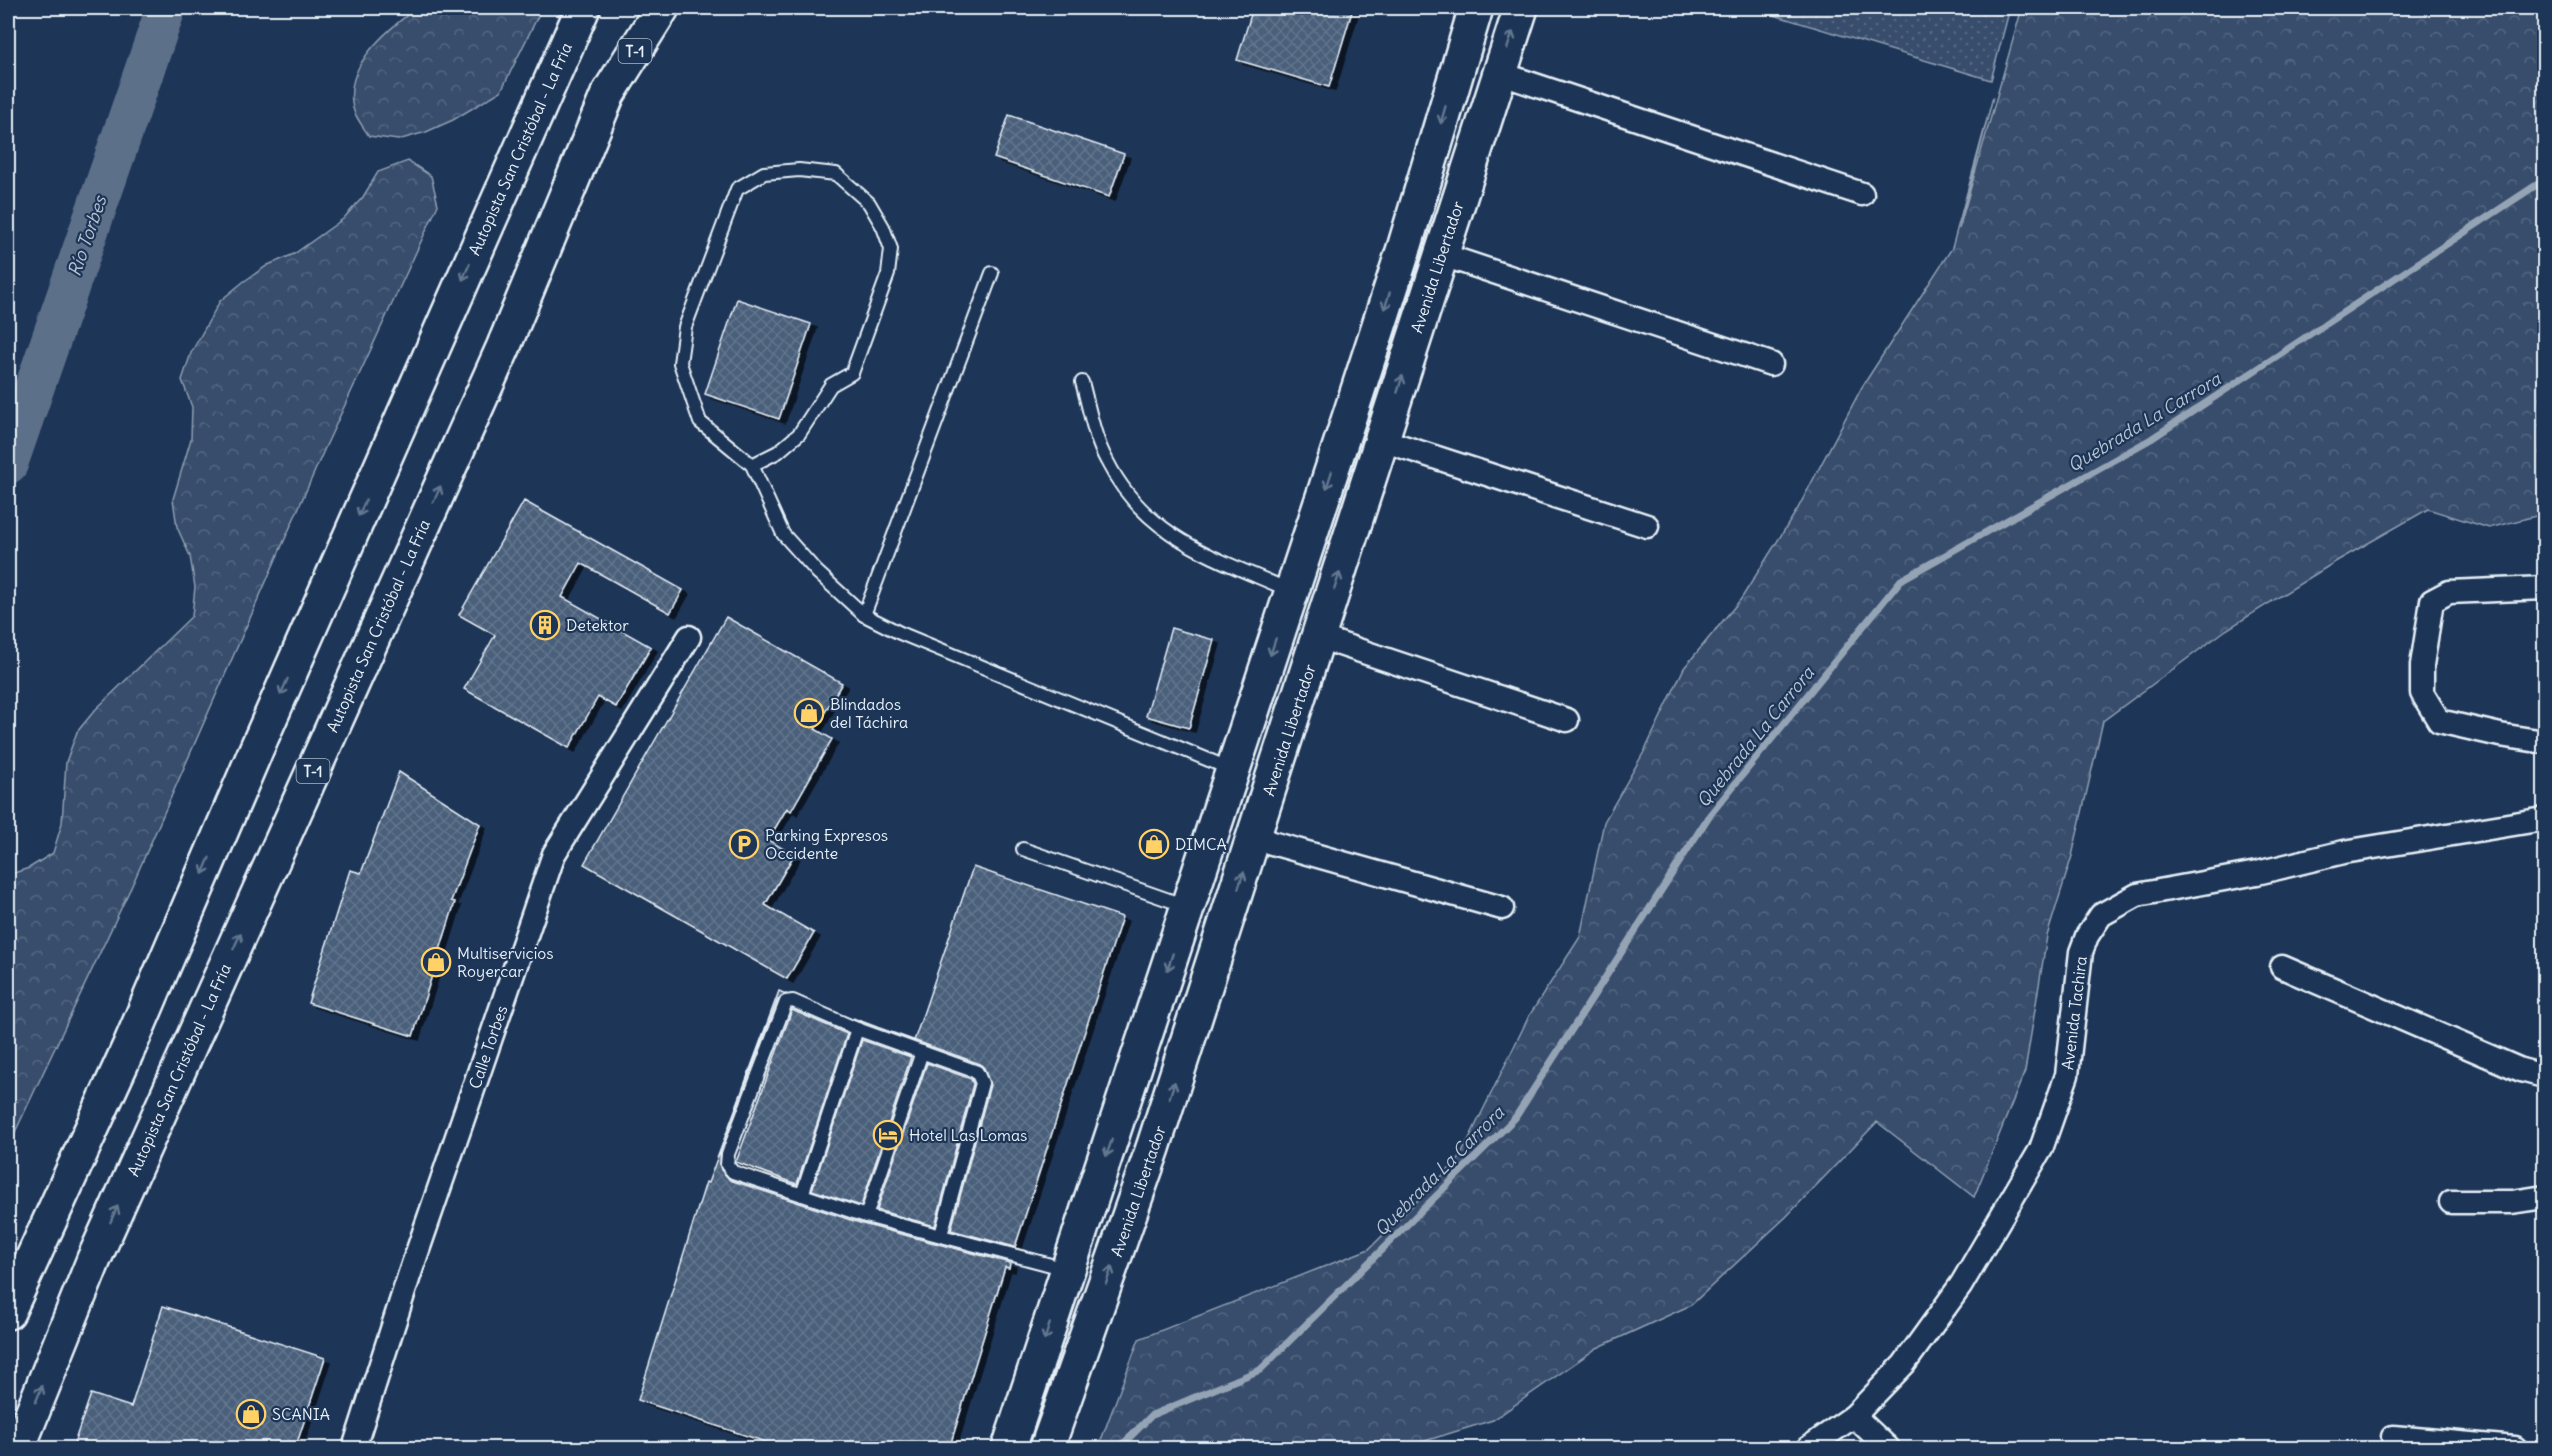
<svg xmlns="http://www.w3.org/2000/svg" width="2552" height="1456" font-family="Delius,sans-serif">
<defs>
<pattern id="grass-dots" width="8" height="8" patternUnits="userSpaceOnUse" patternTransform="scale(1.5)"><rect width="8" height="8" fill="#374d6c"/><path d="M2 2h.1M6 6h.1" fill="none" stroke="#546782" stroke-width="1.8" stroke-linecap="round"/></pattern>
<pattern id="forest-crowns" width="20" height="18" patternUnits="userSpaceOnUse" patternTransform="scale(1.5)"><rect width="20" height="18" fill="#374d6c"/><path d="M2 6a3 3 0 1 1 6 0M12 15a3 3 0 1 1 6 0" fill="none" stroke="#546782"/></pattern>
<pattern id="building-cross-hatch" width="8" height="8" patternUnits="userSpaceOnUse" patternTransform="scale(1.5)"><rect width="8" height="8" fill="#495e7a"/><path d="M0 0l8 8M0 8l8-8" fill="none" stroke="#63768e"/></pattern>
<filter id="shadow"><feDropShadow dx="6" dy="4" stdDeviation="0" flood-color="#0009"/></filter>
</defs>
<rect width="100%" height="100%" fill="#1d3557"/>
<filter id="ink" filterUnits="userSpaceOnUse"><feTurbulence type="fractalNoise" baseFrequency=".0167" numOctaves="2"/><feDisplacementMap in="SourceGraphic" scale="12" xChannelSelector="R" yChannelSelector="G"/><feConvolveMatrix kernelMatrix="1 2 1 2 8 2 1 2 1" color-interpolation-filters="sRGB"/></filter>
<g filter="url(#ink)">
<path fill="url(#grass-dots)" stroke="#909fb2" stroke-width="1.5" d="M1750,8H2010L1991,80Z"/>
<g fill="url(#forest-crowns)" stroke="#909fb2" stroke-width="1.5">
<path d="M416,8H542L501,91L453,120L426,132L398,140L369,136C364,128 355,117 353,108C343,65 386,32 416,8Z"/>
<path d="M2022,8H2544V514L2489,528L2428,509L2335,562L2226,630L2103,721L2072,856L2047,936L2025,1071L1974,1197L1877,1122L1786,1217L1691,1305L1597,1348L1493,1420L1402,1448H1098L1139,1339L1369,1249L1459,1159L1529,1016L1580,937L1604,822L1645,750L1684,668L1741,599L1797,510L1862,387L1952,248L1993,97L1959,229Z"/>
<path d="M408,161L431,176L438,205L325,448L134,881L8,1147V875L29,868L53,853L62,823L66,762L77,732L95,710L192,616L195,587L190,556L177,527L173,499L191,439L192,407L182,380L191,353L220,301L243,282L268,265L294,254L343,219L363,197L378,172Z"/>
</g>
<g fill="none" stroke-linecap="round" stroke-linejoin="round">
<path stroke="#95a4b5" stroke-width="7" d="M1119,1448L1152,1415L1260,1370L1515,1118L1709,816L1901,580L2151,439L2544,180"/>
<path stroke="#5d7089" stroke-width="40" d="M8,464L166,8"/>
</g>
<g fill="url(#building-cross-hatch)" stroke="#e8f1f8" stroke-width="1.5" filter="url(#shadow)">
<path d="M1253,8H1353L1329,87L1237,60Z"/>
<path d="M1009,115L1124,154L1109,197L994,158Z"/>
<path d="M737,299L811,324L779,419L705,394Z"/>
<path d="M524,501L683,590L670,613L581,563L562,597L651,647L616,707L598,697L569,748L464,689L495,635L459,615Z"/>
<path d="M726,617L842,683L815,729L832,739L791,811L787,808L768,840L794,855L765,905L814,933L787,979L584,864Z"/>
<path d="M1171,628L1214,640L1189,728L1146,716Z"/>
<path d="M399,772L480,824L451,901L455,902L413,1036L308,1003L350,870L361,873Z"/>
<path d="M973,867L1122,917L1015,1247L951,1230L990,1085L984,1068L980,1064L860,1021L853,1018L914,1041Z"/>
<path d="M779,991L786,994L778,999L720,1151L721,1170L730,1180L863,1224L1010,1263L1009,1268L1005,1267L949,1449H787L638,1400L706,1182L708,1183Z"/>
<path d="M792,1010L847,1034L797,1184L736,1162Z"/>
<path d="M862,1040L911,1057L861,1206L812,1190Z"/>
<path d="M927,1063L971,1079L973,1084L935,1226L877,1210Z"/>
<path d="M163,1306L325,1358L295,1449H72L91,1394L131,1407Z"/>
</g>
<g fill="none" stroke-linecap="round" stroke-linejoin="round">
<g stroke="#e8f1f8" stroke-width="16">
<g id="lane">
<path d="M1082,382C1089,407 1094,438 1107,461C1146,539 1217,558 1291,591"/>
<path d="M752,465L778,452L799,434L831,385L852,373L888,274L891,249L883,227L869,203L836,174L799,170L764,173L737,189L685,327L680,363L700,422L752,465L783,534L817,572L864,615L900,633L1233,770"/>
<path d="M864,615L992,273"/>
<path d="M1023,849L1186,906"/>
<path d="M802,1195L857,1029"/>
<path d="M866,1216L922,1052"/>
<path d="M941,1235L982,1083L977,1072L857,1029L793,1001L786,1002L728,1154L727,1165L733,1172L866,1216L1066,1269"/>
</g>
</g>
<g stroke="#e8f1f8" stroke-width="27">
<g id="street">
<path d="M1499,73L1862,194"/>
<path d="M1440,254L1771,364"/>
<path d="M1382,440L1647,526"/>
<path d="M2544,588L2449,592L2432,601L2422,665V693L2439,721L2500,735L2544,742"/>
<path d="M1319,637L1567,720"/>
<path d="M1254,838L1502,908"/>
<path d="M2282,967L2521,1070L2544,1076"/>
<path d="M2451,1202H2512L2544,1197"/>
<path d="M1854,1416L1888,1448"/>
<path d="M2393,1437L2515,1448"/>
<path d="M354,1448L409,1276L554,854L689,637"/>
<path d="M1808,1448L1854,1416L1904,1364L1961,1285L2041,1149L2067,1075L2081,952L2087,936L2101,915L2137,895L2257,873L2344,852L2544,819"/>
</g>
</g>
<g stroke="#e8f1f8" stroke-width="38">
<g id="secondary">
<path d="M1009,1448L1347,424L1405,245L1476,8"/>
<path d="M1047,1448L1153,1148L1521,8"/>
</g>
</g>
<g stroke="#e8f1f8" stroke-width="38">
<g id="highway">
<path d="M8,1312L130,1045L256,750L583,8"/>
<path d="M18,1448L94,1259L503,348L608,94L662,8"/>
</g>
</g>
<use href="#lane" stroke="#1d3557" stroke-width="12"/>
<use href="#street" stroke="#1d3557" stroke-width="22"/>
<use href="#secondary" stroke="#1d3557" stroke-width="33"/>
<use href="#highway" stroke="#1d3557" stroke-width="33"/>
</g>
<defs><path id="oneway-shaft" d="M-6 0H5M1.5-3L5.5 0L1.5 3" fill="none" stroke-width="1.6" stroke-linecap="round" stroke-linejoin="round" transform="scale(1.5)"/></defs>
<g stroke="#64778f">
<use href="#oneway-shaft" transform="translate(1510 40) rotate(-72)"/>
<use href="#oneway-shaft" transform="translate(1443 115) rotate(106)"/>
<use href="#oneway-shaft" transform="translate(466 272) rotate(114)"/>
<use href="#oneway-shaft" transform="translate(1387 301) rotate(108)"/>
<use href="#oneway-shaft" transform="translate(1400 384) rotate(-73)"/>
<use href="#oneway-shaft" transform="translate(1329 480) rotate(108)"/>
<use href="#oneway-shaft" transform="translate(437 494) rotate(-66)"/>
<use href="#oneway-shaft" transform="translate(362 508) rotate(114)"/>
<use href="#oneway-shaft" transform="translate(1337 581) rotate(-72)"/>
<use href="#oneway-shaft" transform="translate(1273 647) rotate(108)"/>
<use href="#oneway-shaft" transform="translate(284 687) rotate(114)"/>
<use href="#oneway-shaft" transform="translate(206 866) rotate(113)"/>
<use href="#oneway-shaft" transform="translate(1241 880) rotate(-72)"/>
<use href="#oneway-shaft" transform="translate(237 941) rotate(-66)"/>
<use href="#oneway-shaft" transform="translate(1170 962) rotate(108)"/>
<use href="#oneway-shaft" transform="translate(1172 1090) rotate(-72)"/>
<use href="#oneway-shaft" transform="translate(1109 1148) rotate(109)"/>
<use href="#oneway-shaft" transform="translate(114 1214) rotate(-66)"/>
<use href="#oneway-shaft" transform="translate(1109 1275) rotate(-71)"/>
<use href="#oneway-shaft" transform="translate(1047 1332) rotate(108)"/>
<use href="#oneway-shaft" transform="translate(39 1394) rotate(-68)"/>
</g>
</g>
<defs>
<g id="building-ring" transform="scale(1.5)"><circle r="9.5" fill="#1d3557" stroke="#ffd166" stroke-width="1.5"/><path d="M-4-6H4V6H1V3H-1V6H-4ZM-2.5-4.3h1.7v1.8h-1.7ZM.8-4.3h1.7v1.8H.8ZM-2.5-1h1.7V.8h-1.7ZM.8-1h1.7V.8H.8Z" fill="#ffd166"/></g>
<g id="shop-ring" transform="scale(1.5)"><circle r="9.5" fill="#1d3557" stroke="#ffd166" stroke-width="1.5"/><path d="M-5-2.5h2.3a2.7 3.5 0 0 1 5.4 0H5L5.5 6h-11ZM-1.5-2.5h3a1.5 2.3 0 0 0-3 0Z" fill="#ffd166"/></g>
<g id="parking-ring" transform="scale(1.5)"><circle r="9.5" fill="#1d3557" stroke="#ffd166" stroke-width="1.5"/><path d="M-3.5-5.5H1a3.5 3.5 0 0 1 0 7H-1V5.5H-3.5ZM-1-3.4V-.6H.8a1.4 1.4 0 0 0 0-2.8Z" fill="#ffd166"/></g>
<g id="hotel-ring" transform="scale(1.5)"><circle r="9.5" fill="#1d3557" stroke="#ffd166" stroke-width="1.5"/><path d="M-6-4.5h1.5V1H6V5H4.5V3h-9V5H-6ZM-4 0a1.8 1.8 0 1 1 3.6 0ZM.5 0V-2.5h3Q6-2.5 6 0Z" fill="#ffd166"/></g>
</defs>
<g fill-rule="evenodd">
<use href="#building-ring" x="545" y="625"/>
<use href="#shop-ring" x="809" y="713"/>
<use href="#parking-ring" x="744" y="844"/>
<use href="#shop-ring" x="1154" y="844"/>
<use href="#shop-ring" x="436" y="962"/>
<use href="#hotel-ring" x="888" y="1135"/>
<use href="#shop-ring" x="251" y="1414"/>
</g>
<g text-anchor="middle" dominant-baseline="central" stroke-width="4.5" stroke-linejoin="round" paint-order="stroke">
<g fill="#1d3557" stroke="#abb9c8" stroke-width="1.5">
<rect x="618.5" y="39" width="33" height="24" rx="4.5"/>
<rect x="296.5" y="759" width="33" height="24" rx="4.5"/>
</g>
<g font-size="15" font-weight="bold" fill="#e8f1f8">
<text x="635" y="51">T-1</text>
<text x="313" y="771">T-1</text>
</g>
<g font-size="16" fill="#e8f1f8" stroke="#1d3557">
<text transform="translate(520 149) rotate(-66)">Autopista San Cristóbal - La Fría</text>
<text transform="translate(1437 267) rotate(-72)">Avenida Libertador</text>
<text transform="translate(378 626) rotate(-66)">Autopista San Cristóbal - La Fría</text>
<text transform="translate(1289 730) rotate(-72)">Avenida Libertador</text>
<text transform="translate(2074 1013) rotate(-83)">Avenida Tachira</text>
<text transform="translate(488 1047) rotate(-71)">Calle Torbes</text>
<text transform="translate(179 1070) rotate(-66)">Autopista San Cristóbal - La Fría</text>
<text transform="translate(1138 1191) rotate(-71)">Avenida Libertador</text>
</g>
<g font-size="16" fill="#e8f1f8" stroke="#1d3557" text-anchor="start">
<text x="566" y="625">Detektor</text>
<text x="830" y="704">Blindados<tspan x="830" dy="18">del Táchira</tspan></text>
<text x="765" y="835">Parking Expresos<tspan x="765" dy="18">Occidente</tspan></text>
<text x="1175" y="844">DIMCA</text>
<text x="457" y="953">Multiservicios<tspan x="457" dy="18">Royercar</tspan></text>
<text x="909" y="1135">Hotel Las Lomas</text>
<text x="272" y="1414">SCANIA</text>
</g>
<g font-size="18" font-style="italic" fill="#b7c4d1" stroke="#1d3557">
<text transform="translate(87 236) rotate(-71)">Río Torbes</text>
<text transform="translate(2144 422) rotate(-31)">Quebrada La Carrora</text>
<text transform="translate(1755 737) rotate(-51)">Quebrada La Carrora</text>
<text transform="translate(1439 1171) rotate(-45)">Quebrada La Carrora</text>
</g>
</g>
<rect width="2552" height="1456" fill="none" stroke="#1d3557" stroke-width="30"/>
<rect x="15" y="15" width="2522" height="1426" fill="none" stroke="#e8f1f8" stroke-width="2" filter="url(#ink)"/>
</svg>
